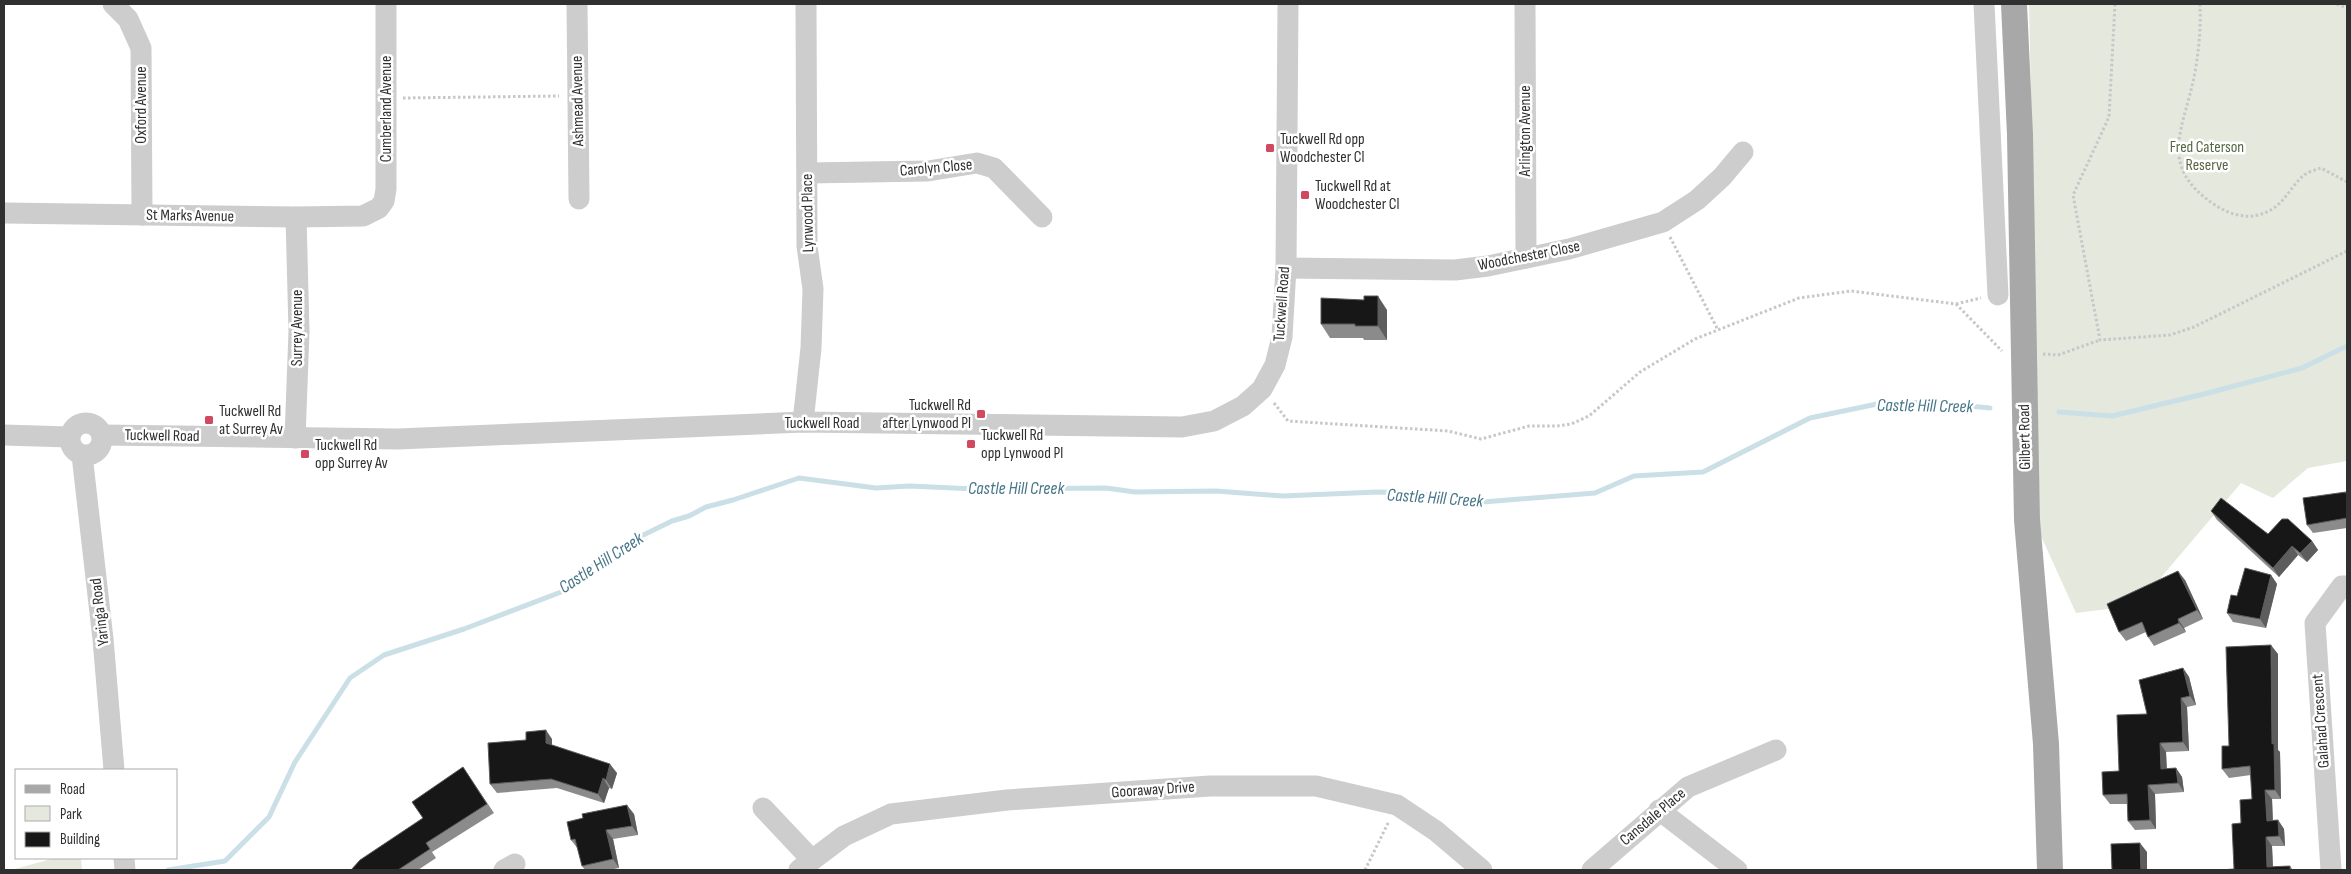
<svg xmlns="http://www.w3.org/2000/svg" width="2351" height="874" font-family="'Sofia Sans Condensed',sans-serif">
<rect width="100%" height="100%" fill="#fff"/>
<g fill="#e4e8dd">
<path d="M2029,4H2347V461L2308,468L2273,498L2241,483L2147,594L2108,609L2076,613L2040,534Z"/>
<path d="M55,858H81L82,870H11Z"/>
</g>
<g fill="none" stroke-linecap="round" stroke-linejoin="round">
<g stroke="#cbdfe6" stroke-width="5">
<path d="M2059,412L2112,416L2208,393L2302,368L2347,346"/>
<path d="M168,870L225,861L269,817L295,762L350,678L384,655L464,629L569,589L593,566L631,541L672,521L689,516L706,507L733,500L799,478L876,488L910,486L975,489L1106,488L1135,492L1216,491L1283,496L1377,492L1416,493L1471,503L1595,493L1634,476L1703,472L1810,418L1877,404L1927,402L1990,408"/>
</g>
<g stroke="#c7c7c7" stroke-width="3" stroke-dasharray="2.5 2.5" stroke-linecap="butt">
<path d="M2115,4L2109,117L2073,195L2100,340L2170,335L2194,327L2347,251"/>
<path d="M2200,4C2201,27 2199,49 2195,72C2185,128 2155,165 2215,205C2227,213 2244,219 2258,215C2283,209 2288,189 2303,176C2307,172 2315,170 2321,168L2347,182"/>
<path d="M2337,4L2347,8"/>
<path d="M403,98L559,96"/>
<path d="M1670,237L1718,330"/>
<path d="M1956,304L1981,298"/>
<path d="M2043,354L2058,355L2100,340"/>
<path d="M1274,403L1288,421L1448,431L1481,439L1529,426H1557L1571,424L1589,416L1640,372L1695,339L1799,298L1851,291L1956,304L2002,351"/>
<path d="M1365,870L1389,821"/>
</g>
<g stroke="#cdcdcd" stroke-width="21">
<path d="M113,4L128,19L141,48L142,215"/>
<path d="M577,4L579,199"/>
<path d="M1525,4L1526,258"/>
<path d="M1984,4L1998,295"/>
<path d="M808,173L928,171L977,163L994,168L1042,217"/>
<path d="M4,213L296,217L363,216L379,208L384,201L386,189V4"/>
<path d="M1286,268L1455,270L1488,266L1569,249L1663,222L1697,200L1722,177L1743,152"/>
<path d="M803,422L811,348L813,289L807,246L806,4"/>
<circle cx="86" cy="439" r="16"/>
<path d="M4,435L69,437"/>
<path d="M102,435L398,439L803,422L1182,427L1214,421L1243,406L1262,389L1275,365L1282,337L1286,268L1288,4"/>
<path d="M295,438L299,331L296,217"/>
<path d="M82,455L103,639L114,770"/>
<path d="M763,808L812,860"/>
<path d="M1659,810L1737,870"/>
<path d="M124,858L125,870"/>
<path d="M504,870L515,864"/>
<path d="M799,870L844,836L891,814L1007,800L1210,786H1316L1397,805L1436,831L1482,870"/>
<path d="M1592,870L1688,787L1776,750"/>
<path d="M2331,870L2315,623L2342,586H2347"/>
</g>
<path stroke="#a8a8a8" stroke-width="26" d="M2014,4L2020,135L2027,520L2046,744L2050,870"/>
</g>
<g fill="#8b8b8b">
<path d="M1387,310V340H1364L1363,338H1330L1321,324Z"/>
<path d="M2346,492L2347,493V528L2313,533L2307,525Z"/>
<path d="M2211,511L2268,534L2312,541L2318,550L2307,562L2298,555L2279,577L2217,520Z"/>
<path d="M2271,575L2277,584L2266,628L2233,622L2227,613Z"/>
<path d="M2185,580L2203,619L2184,628L2186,632L2154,646L2148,637L2146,632L2126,641L2119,632Z"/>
<path d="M2278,654V750L2280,752L2281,799H2272L2273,820H2278L2284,829L2285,846H2272L2273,867L2290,866L2293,870H2220L2234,869L2241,823L2252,799L2251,775L2229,778L2222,769Z"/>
<path d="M2183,668L2189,677L2196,705L2187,707L2189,751L2166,752L2167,769L2176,768L2182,777L2184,792L2155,794L2156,829L2135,830L2128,821L2127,804H2110L2103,795L2119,771L2147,714Z"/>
<path d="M552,739V745L617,773L612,789L609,788L604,803L557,788L497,793L490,784Z"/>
<path d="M463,767L494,813L432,852L436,858L418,870H351L423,818Z"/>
<path d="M634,814L638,835L613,839L619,868L609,870H585L582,866L578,849L571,840Z"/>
</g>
<g fill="#5d5d5d">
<path d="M1378,296L1387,310V340L1378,326Z"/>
<path d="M2312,541L2318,550L2307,562L2300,553Z"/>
<path d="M2292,546L2298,555L2279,577L2273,568Z"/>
<path d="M2178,571L2185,580L2203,619L2197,610Z"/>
<path d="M2271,575L2277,584L2266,628L2260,619Z"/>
<path d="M2178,619L2184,628L2186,632L2179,623Z"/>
<path d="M2271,645L2278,654V750L2280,752L2281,799L2275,790L2272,744Z"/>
<path d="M2183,668L2189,677L2196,705L2190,696Z"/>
<path d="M2181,698L2187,707L2189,751L2183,742Z"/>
<path d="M546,730L552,739V752L546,743Z"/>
<path d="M2160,743L2166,752L2167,778L2161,769Z"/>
<path d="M610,764L617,773L612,789L606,780Z"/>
<path d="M2176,768L2182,777L2184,792L2178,783Z"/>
<path d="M603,778L609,788L604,803L598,794Z"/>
<path d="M2148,785L2155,794L2156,829L2150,820Z"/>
<path d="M2265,790L2272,799L2273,830L2267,821Z"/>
<path d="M627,805L634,814L638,835L632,826Z"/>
<path d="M2278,820L2284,829L2285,846L2279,836Z"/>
<path d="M606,830L613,839L619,868L613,859Z"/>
<path d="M2266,837L2272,846L2273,870L2267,867Z"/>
<path d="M2140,843L2147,852V870H2141Z"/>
</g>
<g fill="#171717" stroke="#5d5d5d">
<path d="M1364,296H1378V326H1355V324H1321V298L1364,300Z"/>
<path d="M2346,492V494H2347V518L2307,525L2303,498Z"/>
<path d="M2221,498L2268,534L2282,519H2288L2312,541L2300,553L2292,546L2273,568L2211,511Z"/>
<path d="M2245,568L2271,575L2260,619L2227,613L2231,595L2237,596Z"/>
<path d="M2178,571L2197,610L2178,619L2179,623L2148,637L2142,622L2119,632L2107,604Z"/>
<path d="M2271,645L2272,744L2274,743L2275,790H2265L2267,821L2278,820L2279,836L2266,837L2267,867L2290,866V870H2220L2234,869L2232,824L2241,823L2240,800L2252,799L2250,766L2222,769V746H2229L2226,647Z"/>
<path d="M2183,668L2190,696L2181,698L2183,742L2160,743L2161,769L2176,768L2178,783L2148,785L2150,820L2128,821L2127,794L2103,795L2102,772L2119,771L2117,715L2147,714L2139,680Z"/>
<path d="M546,730V743L610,764L606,780L603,778L598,794L551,779L490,784L488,743L526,740V732Z"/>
<path d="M463,767L487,804L426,843L430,849L398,870H351L360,860L423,818L412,802Z"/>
<path d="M627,805L632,826L606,830L613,859L582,866L575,839L571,840L567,822L583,818L582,814Z"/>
<path d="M2140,843L2141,870H2112L2111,844Z"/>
</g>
<g fill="#d04960" stroke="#fff" stroke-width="2">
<rect x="1265" y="143" width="10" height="10" rx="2.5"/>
<rect x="1300" y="190" width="10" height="10" rx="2.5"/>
<rect x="976" y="409" width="10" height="10" rx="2.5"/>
<rect x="204" y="415" width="10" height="10" rx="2.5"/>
<rect x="966" y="439" width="10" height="10" rx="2.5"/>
<rect x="300" y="449" width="10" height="10" rx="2.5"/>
</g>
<g text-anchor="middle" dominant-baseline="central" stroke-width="5" stroke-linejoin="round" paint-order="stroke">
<g font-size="16" fill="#303030" stroke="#fff">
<text transform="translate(578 101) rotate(-91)">Ashmead Avenue</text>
<text transform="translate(141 105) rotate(-90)">Oxford Avenue</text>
<text transform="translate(386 109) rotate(-90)">Cumberland Avenue</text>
<text transform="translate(1525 131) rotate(-90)">Arlington Avenue</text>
<text transform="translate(936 168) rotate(-5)">Carolyn Close</text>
<text transform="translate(808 213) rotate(-91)">Lynwood Place</text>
<text transform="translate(190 216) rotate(1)">St Marks Avenue</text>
<text transform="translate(1529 256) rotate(-11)">Woodchester Close</text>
<text transform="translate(1282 304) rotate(-86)">Tuckwell Road</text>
<text transform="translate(297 328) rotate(-90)">Surrey Avenue</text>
<text x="822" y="423">Tuckwell Road</text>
<text transform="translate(162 436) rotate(1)">Tuckwell Road</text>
<text transform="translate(2025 437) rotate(-91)">Gilbert Road</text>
<text transform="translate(100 612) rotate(-97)">Yaringa Road</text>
<text transform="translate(2321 721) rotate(-94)">Galahad Crescent</text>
<text transform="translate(1153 790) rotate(-4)">Gooraway Drive</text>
<text transform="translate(1653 817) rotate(-40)">Cansdale Place</text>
</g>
<g font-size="16" fill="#303030" stroke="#fff" text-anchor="start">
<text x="1280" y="139">Tuckwell Rd opp<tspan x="1280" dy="18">Woodchester Cl</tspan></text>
<text x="1315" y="186">Tuckwell Rd at<tspan x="1315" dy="18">Woodchester Cl</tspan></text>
<text x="971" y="405" text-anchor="end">Tuckwell Rd<tspan x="971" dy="18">after Lynwood Pl</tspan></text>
<text x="219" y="411">Tuckwell Rd<tspan x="219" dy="18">at Surrey Av</tspan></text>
<text x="981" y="435">Tuckwell Rd<tspan x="981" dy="18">opp Lynwood Pl</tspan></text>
<text x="315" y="445">Tuckwell Rd<tspan x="315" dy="18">opp Surrey Av</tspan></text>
</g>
<g font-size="16" fill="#576642" stroke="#fff">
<text x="2207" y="147">Fred Caterson<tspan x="2207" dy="18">Reserve</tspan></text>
</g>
<g font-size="18" font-style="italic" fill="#477688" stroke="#fff">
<text transform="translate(1925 406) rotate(1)">Castle Hill Creek</text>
<text x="1016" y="488">Castle Hill Creek</text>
<text transform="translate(1435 498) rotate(4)">Castle Hill Creek</text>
<text transform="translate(601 563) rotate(-33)">Castle Hill Creek</text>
</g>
</g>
<rect width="2351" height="874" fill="none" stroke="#303030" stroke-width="10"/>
<rect x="15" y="769" width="162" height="90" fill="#ffffff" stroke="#acacac"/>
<rect x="25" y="785" width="25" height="8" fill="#a8a8a8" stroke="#acacac"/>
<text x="60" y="794" font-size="15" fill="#303030">Road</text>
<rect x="25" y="806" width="25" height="15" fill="#e4e8dd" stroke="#acacac"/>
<text x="60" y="819" font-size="15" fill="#303030">Park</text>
<rect x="25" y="832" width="25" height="15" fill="#171717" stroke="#acacac"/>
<text x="60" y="844" font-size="15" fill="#303030">Building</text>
</svg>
